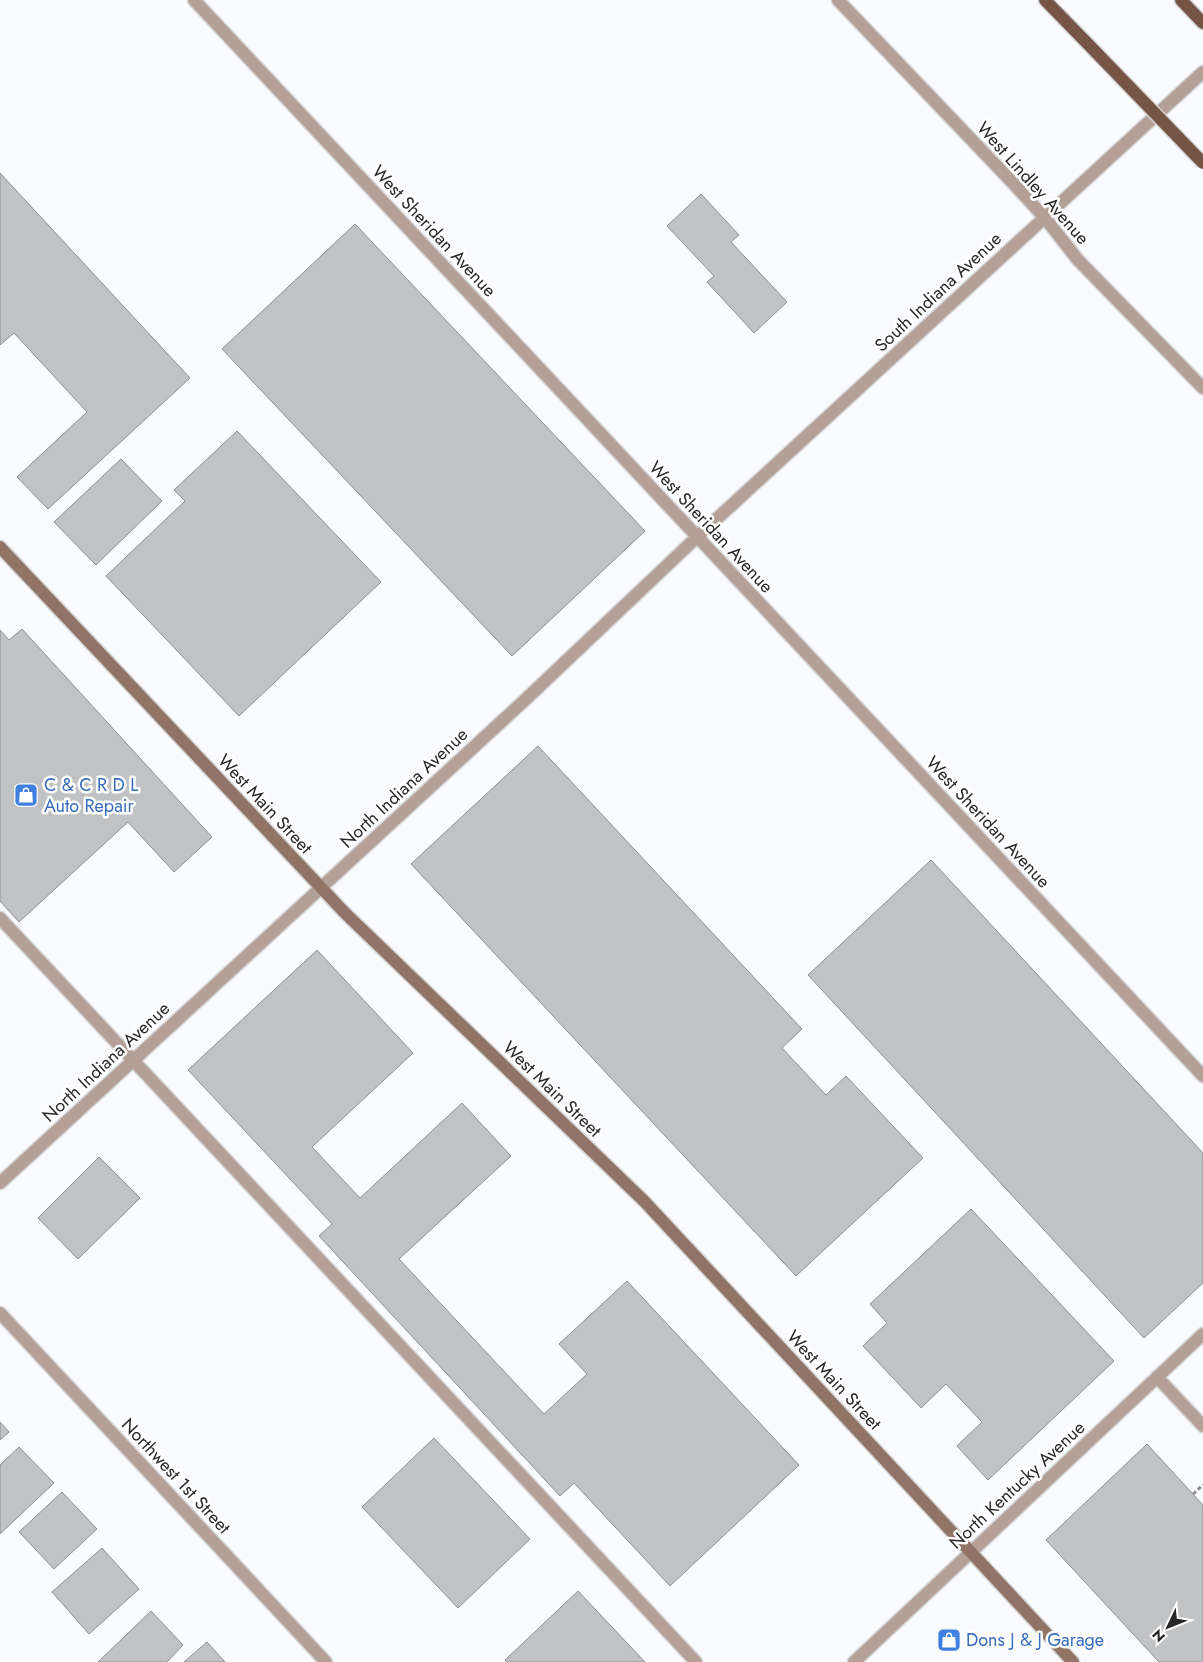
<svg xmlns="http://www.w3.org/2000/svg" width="1203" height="1662" font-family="Jost,sans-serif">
<rect width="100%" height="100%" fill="#fafbfe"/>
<g fill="#c1c2c4" stroke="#8d8f91">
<path d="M0,173L190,378L48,509L17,477L87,412L14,333L0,345Z"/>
<path d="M701,194L739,235L731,242L787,302L754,333L707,282L714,276L667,226Z"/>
<path d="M355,224L645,531L512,656L222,349Z"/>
<path d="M237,431L381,582L239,716L106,576L185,501L174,490Z"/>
<path d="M121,459L162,501L96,565L54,522Z"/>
<path d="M22,629L212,837L174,872L128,822L19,922L0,901V630L9,640Z"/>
<path d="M538,746L802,1029L782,1048L826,1095L846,1076L923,1158L796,1276L411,864Z"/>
<path d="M931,860L1203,1153V1283L1144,1338L808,975Z"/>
<path d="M317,950L413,1053L312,1147L360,1198L462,1103L511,1156L399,1259L544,1414L587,1374L559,1344L627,1281L799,1465L670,1586L574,1483L560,1496L319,1236L332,1224L188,1070Z"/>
<path d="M99,1157L140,1198L78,1259L38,1218Z"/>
<path d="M971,1209L1114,1361L988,1480L957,1446L982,1422L946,1384L921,1408L863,1346L887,1323L870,1304Z"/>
<path d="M0,1422L9,1432L0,1440Z"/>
<path d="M434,1438L530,1539L458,1608L362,1507Z"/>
<path d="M1147,1444L1203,1505V1662H1159L1046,1540Z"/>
<path d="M19,1447L54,1483L0,1534V1465Z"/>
<path d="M62,1492L97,1529L54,1569L19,1532Z"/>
<path d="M102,1548L139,1589L89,1634L52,1592Z"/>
<path d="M578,1591L645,1662H507L505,1660Z"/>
<path d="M151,1611L183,1645L167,1662H98Z"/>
<path d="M207,1642L225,1662H184Z"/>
</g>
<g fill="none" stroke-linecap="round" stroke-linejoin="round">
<g stroke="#d4d5d7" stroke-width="15">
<g id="lane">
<path d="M838,0L1012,182L1045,218L1078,260L1203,388"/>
<path d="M0,918L696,1662"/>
<path d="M1157,1377L1203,1426"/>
</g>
</g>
<g stroke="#d4d5d7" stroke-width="15">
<g id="street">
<path d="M194,0L1203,1076"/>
<path d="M0,1183L526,699L697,537L1203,72"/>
<path d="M0,1313L326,1662"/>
<path d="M854,1662L1203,1334"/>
</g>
</g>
<g stroke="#d4d5d7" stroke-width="15">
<path id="secondary" d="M0,547L345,913L644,1201L1073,1662"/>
</g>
<g stroke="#d4d5d7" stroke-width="15">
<g id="primary">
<path d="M1045,0L1087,43"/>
<path d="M1181,0L1203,23"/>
</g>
</g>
<path stroke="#8c8c8e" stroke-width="3" stroke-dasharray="4 2.5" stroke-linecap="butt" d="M1193,1494L1203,1485"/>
<use href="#lane" stroke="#b4a096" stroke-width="12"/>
<use href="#street" stroke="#b4a096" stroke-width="12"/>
<use href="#secondary" stroke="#917466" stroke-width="12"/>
<use href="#primary" stroke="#775545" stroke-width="12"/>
<g stroke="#d4d5d7" stroke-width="15" stroke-linecap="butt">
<path id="primary-bridge" d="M1087,43L1203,163"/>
</g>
<use href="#primary-bridge" stroke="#775545" stroke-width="12"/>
</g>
<defs>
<g id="shop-square" transform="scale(1.25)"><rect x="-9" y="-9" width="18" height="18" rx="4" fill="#3f7fe0" stroke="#fff"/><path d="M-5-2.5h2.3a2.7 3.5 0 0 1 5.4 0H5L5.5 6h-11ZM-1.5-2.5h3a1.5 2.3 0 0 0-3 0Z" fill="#fff"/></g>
</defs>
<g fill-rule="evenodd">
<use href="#shop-square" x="26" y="795"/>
<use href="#shop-square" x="949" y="1640"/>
</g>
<g text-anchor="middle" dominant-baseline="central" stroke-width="5" stroke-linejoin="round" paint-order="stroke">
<g font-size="18" fill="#272728" stroke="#fff">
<text transform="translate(1033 183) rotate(48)">West Lindley Avenue</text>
<text transform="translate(434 231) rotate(47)">West Sheridan Avenue</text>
<text transform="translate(938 292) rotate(-43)">South Indiana Avenue</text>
<text transform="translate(711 527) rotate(47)">West Sheridan Avenue</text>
<text transform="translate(404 788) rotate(-43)">North Indiana Avenue</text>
<text transform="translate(265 804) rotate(47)">West Main Street</text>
<text transform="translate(988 822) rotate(47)">West Sheridan Avenue</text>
<text transform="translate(106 1062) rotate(-43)">North Indiana Avenue</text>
<text transform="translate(552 1089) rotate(44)">West Main Street</text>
<text transform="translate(834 1380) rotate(47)">West Main Street</text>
<text transform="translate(176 1476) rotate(47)">Northwest 1st Street</text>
<text transform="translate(1017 1485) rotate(-43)">North Kentucky Avenue</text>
</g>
<g font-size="18" fill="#366cbe" stroke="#fff" text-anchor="start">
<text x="44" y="785">C &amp; C R D L<tspan x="44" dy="21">Auto Repair</tspan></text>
<text x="966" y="1640">Dons J &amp; J Garage</text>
</g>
</g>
<g transform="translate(1168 1627) rotate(227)" stroke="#ffffff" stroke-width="4" paint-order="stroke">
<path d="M0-4L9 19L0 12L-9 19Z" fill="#272728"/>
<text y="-8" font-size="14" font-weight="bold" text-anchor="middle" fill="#272728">N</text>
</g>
</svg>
